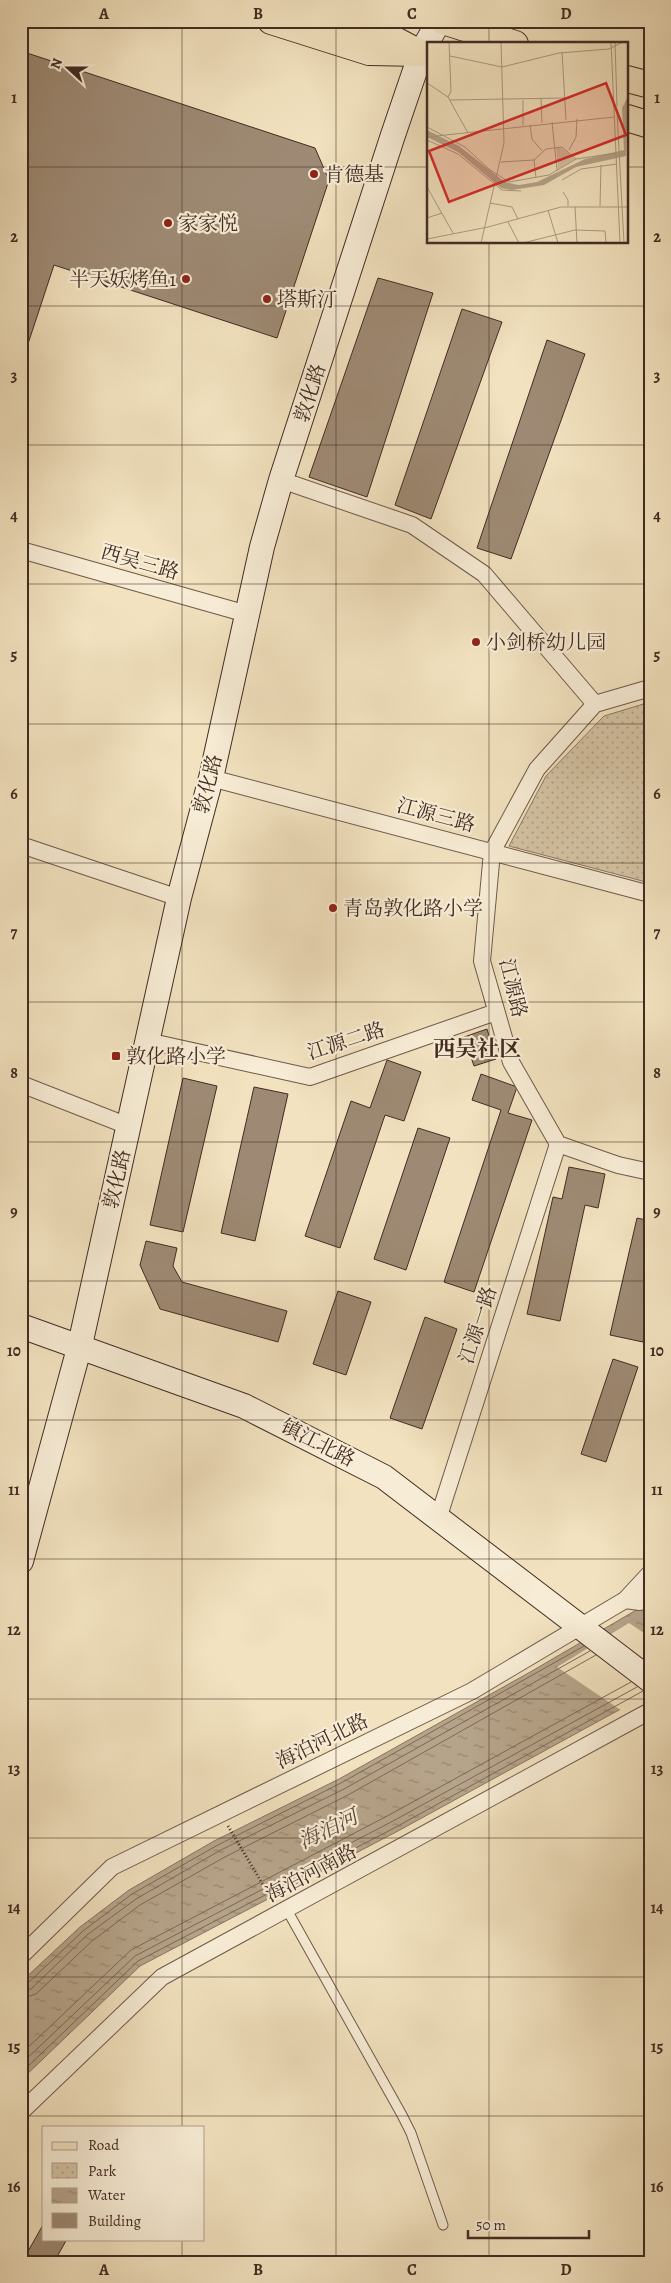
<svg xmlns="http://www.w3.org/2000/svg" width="671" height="2283" font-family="Alegreya,'Noto Serif SC',serif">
<defs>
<pattern id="park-dots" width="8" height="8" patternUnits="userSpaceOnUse" patternTransform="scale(1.25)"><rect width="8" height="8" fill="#d4c3a4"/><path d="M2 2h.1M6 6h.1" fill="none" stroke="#ae9f85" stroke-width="1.8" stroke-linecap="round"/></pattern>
<pattern id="water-ripples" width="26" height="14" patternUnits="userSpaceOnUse" patternTransform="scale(1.25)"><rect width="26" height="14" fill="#b6a48a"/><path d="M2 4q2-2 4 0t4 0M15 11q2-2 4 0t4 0" fill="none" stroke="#968670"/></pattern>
</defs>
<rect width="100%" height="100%" fill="#f2e2bf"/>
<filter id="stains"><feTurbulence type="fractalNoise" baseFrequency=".004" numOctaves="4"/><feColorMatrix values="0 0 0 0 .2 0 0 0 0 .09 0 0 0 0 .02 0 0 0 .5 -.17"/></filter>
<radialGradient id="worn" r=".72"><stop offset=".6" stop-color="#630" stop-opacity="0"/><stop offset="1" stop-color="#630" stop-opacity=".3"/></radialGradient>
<path fill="url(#park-dots)" stroke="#8c7764" d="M650,702V883L509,846L546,776L604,716Z"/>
<path fill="url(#water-ripples)" stroke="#887461" d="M650,1602V1693L398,1831L140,1966L21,2080V1982L80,1927L129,1890L214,1841L339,1779L532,1671Z"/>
<path fill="#f2e2bf" d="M629,1623L650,1637V1696L622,1711L557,1667Z"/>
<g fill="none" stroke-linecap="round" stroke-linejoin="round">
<g stroke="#7c6856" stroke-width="1">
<path d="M21,1985L27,1984L83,1931L132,1894L216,1846L341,1783L584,1646"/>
<path d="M21,1991L31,1989L87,1935L136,1899L219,1851L344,1789L590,1651"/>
<path d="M21,1999L36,1994L92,1941L140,1905L223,1858L348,1795L596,1655"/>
<path d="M21,2054L131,1950L389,1815L631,1682"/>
<path d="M21,2064L135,1956L393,1821L637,1687"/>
<path d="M21,2073L138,1961L396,1827L643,1691"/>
</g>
</g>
<g fill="#9e8a74" stroke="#432b23">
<path d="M21,51L315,148L329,180L277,338L54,265L21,365Z"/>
<path d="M378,278L433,293L367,497L309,477Z"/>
<path d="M462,309L502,322L431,519L395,505Z"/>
<path d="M547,340L585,354L511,559L477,548Z"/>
<path d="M487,1029L496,1059L474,1066L464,1037Z"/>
<path d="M387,1060L421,1072L404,1121L385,1115L340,1248L305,1236L351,1101L370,1108Z"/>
<path d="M481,1074L517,1087L508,1113L532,1120L474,1292L444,1282L501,1110L472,1100Z"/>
<path d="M183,1078L217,1086L183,1232L150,1225Z"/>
<path d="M254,1087L288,1094L255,1241L221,1233Z"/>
<path d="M418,1128L450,1138L406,1270L374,1259Z"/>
<path d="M569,1167L605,1174L598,1208L585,1205L560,1321L527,1314L553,1197L562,1199Z"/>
<path d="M650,1201V1312L643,1342L610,1335L637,1218L646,1220Z"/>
<path d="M146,1241L177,1248L173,1266L182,1282L287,1311L278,1342L160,1309L140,1265Z"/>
<path d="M338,1291L371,1302L346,1375L313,1364Z"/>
<path d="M425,1317L457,1329L422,1429L390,1418Z"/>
<path d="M613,1359L638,1367L606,1462L581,1454Z"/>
<path d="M44,2223V2239H67L54,2262H22Z"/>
</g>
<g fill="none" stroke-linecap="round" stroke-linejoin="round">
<g stroke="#6f594a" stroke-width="11">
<path id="lane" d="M287,1910L402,2115L411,2133L443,2225"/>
</g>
<g stroke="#6f594a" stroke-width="18">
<g id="street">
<path d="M281,480L412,525L484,574L595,704"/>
<path d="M21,550L247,614"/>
<path d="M650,688L595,704L537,769L492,852L482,961L511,1062L558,1144L618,1165L650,1172"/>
<path d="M211,778L650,894"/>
<path d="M21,845L179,898"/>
<path d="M147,1041L310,1077L496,1012"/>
<path d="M21,1084L128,1126"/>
<path d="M438,1519L558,1144"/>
<path d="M625,1600L640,1602L650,1593"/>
<path d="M21,1956L112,1867L472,1691L625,1600L650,1573"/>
<path d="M21,2112L162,1977L650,1711"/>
</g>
</g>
<g stroke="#432b23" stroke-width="26">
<g id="secondary">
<path d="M21,1326L244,1406L384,1477L650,1680"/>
<path d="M21,1561L80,1345L179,898L211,778L262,547L281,480L393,135L421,53L439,21"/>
</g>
</g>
<g stroke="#432b23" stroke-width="28">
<g id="primary">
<path d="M271,21L369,52L421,53"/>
<path d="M350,21L374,29L416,51"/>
<path d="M443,21L515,44"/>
<path d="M627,79L650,85"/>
<path d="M627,118L650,125"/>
</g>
</g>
<path stroke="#432b23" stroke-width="3" stroke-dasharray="1 2.5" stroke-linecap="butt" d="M228,1826L272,1900"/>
<use href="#lane" stroke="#f7ecd5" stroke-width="9"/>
<use href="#street" stroke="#f7ecd5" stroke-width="16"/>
<use href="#secondary" stroke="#f7ecd5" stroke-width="24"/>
<use href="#primary" stroke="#f2e2bf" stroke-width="26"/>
</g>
<path fill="none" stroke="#432b23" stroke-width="1" stroke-opacity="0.55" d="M182,21V2127M336,21V2262M489,21V44M21,167H428M627,167H650M489,242V2262M21,306H650M21,445H650M21,584H650M21,724H650M21,863H650M21,1002H650M21,1142H650M21,1281H650M21,1420H650M21,1559H650M21,1699H650M21,1838H650M21,1977H650M21,2116H650M182,2239V2262"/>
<g fill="#8f2418" stroke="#f7ecd5" stroke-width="2">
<circle cx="314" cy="174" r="5"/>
<circle cx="168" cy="223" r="5"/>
<circle cx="186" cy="279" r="5"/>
<circle cx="267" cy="299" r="5"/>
<circle cx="476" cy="642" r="5"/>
<circle cx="333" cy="908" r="5"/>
<rect x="111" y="1051" width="10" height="10" rx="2.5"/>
</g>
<g text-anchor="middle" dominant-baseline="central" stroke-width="4.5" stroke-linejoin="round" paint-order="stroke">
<g font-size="20" fill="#432b23" stroke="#f7ecd5" text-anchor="start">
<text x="324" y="174">肯德基</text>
<text x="178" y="223">家家悦</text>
<text x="176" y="279" text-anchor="end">半天妖烤鱼1</text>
<text x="277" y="299">塔斯汀</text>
<text x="486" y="642">小剑桥幼儿园</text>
<text x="343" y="908">青岛敦化路小学</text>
<text x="126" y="1056">敦化路小学</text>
</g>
<g font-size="20" fill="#432b23" stroke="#f7ecd5">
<text transform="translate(310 393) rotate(-72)">敦化路</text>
<text transform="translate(140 562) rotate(16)">西吴三路</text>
<text transform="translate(208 784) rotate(-76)">敦化路</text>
<text transform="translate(436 815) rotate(15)">江源三路</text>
<text transform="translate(513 988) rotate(76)">江源路</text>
<text transform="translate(346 1041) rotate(-18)">江源二路</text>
<text transform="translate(117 1179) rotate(-77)">敦化路</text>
<text transform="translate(478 1325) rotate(-72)">江源一路</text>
<text transform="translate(318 1443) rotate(27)">镇江北路</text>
<text transform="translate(322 1741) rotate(-26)">海泊河北路</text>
<text transform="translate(311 1873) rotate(-28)">海泊河南路</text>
</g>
<g font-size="21" font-style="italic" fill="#60493d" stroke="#f7ecd5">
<text transform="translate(328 1829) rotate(-26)">海泊河</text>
</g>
<g font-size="22" font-weight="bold" fill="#432b23" stroke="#f7ecd5">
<text x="477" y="1049">西吴社区</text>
</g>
</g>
<g transform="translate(427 42)">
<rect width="201" height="201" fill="#f2e2bf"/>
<path d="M129,105L135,106L148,117L131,127Z" fill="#d4c3a4"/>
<path d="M201,54L199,114L149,125L117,143L85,148L74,146L31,110L0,95V88L32,104L78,140L92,143L110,140L158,117L197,108L195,66Z" fill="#b6a48a"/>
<path fill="none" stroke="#ac9981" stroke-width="1" d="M184,0L193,201M188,0L190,64M135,10L139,78M23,14L75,25L132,11L182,7L196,0M0,41L21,55L41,91M21,55L24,49L22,0M114,57L115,81M23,58L137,56M190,70L197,201M125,80L130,128M103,83L105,97L115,109M96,84V58M0,85L38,105L62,127L82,140L122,133L149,117L189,111M0,95L187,75M0,98L31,112L75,148L94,149M142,108L149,95L150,77M74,120L107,118M109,136L107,118L119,107L135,105L149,117M135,138L154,127L190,122M0,145L26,191M136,150L141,158V164M63,161L85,165L91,177M173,164L174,123M148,165L150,201M121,168L131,201M0,176L15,171M81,180L92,201M0,197L61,185L134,165H202M54,201L77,101L74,0M96,201L148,188L178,189L179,201"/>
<path fill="#d62828" fill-opacity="0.15" stroke="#d62828" stroke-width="2.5" d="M179,41L199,93L22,160L2,109Z"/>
<rect width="201" height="201" fill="none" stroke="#432b23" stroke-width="2.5"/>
</g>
<rect width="671" height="2283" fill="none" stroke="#f2e2bf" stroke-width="55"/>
<rect x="42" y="2126" width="162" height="115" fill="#f7ecd5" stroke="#af9f8e"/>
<rect x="52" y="2142" width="25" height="8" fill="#f2e2bf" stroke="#af9f8e"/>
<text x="88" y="2150" font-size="15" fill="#432b23">Road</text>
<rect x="52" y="2163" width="25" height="15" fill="url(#park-dots)" stroke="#af9f8e"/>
<text x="88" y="2176" font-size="15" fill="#432b23">Park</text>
<rect x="52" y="2188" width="25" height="15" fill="url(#water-ripples)" stroke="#af9f8e"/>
<text x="88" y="2200" font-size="15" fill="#432b23">Water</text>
<rect x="52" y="2213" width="25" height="15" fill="#9e8a74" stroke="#af9f8e"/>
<text x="88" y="2226" font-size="15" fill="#432b23">Building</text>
<g transform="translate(68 68) rotate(291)" stroke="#f7ecd5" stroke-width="4" paint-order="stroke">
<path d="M0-4L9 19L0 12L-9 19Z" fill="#432b23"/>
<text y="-8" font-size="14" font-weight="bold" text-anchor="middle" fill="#432b23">N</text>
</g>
<path d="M468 2230v8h121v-8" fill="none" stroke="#432b23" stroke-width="2.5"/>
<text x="476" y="2230" font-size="15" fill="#432b23" stroke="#f7ecd5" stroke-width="4" paint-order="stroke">50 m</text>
<rect x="28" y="28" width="616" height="2228" fill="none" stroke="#432b23" stroke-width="2"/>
<g font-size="16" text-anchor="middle" font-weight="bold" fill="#432b23">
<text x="104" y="19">A</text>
<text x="258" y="19">B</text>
<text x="412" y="19">C</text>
<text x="566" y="19">D</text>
<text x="14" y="103">1</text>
<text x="657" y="103">1</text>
<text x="14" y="242">2</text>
<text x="657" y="242">2</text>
<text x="14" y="381">3</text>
<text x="657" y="381">3</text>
<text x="14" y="521">4</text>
<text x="657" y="521">4</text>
<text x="14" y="660">5</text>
<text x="657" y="660">5</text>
<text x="14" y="799">6</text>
<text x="657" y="799">6</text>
<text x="14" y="938">7</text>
<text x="657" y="938">7</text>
<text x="14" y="1078">8</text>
<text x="657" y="1078">8</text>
<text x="14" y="1217">9</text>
<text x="657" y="1217">9</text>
<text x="14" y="1356">10</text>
<text x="657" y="1356">10</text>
<text x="14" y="1495">11</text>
<text x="657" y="1495">11</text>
<text x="14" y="1635">12</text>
<text x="657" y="1635">12</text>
<text x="14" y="1774">13</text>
<text x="657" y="1774">13</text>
<text x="14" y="1913">14</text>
<text x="657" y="1913">14</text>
<text x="14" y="2052">15</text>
<text x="657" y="2052">15</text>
<text x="14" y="2192">16</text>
<text x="657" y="2192">16</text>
<text x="104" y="2275">A</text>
<text x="258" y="2275">B</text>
<text x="412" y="2275">C</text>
<text x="566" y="2275">D</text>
</g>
<rect width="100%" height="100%" filter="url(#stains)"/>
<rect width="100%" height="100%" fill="url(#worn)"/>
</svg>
